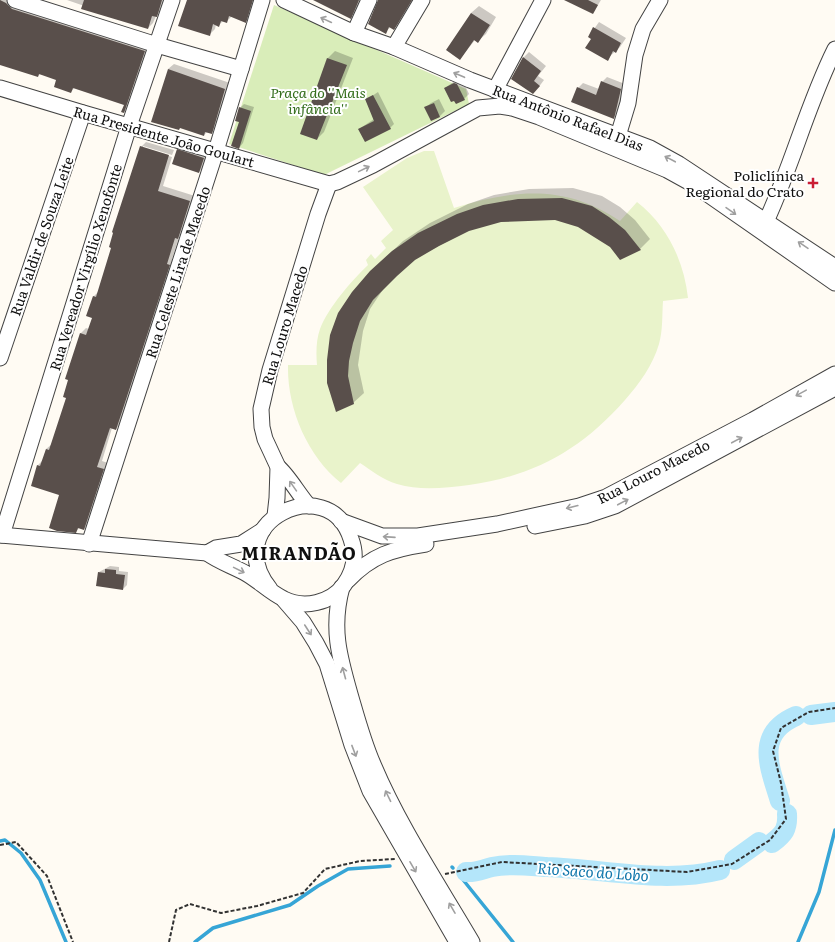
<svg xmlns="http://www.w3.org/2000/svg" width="835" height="942" font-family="Literata,serif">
<rect width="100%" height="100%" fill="#fffbf3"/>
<path fill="#d9edb9" d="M274,5L466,89L469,104L324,175L229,144Z"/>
<path fill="#e9f3cb" d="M424,151H434L454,208C514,189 566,184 620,221L637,202C667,225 684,261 688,298L663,301C662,315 663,330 659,344C653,365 639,384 625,400C581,450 534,476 469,485C445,488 420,491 397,484C383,480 371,470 360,463L341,483C307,456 287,408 288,365H317C316,354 316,340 320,329C328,308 352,280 368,265L366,260L371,254L375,259L386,248L381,241L393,230L363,187L407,158Z"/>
<g fill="#0003">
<path d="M0,0H15L150,45L129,106L124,112L125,104L75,87L71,92L58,79L40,74L38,76L0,64Z"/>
<path d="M67,0H166L162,10L156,16L153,23L148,28Z"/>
<path d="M188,0H256L251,16L245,22L232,16L226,22L223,21L219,25L216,24L215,29L209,35Z"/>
<path d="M315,0H361L355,13L350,17Z"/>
<path d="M379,0H414L399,23L394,28L391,27L385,32Z"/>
<path d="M567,0H601L593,13Z"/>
<path d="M479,6L496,17L486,34L478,41L475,40L460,59L471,13Z"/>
<path d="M599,22L626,38L620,47L607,59L589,36Z"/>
<path d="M335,51L353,58L324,132L317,139L301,134L328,58Z"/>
<path d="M529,52L546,66L538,76L544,80L538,88L512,79L524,57Z"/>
<path d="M174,64L230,83L217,127L211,133L207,132L204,135L168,69Z"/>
<path d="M607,77L625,84L619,112L614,117L578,88L583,83L599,89L602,82Z"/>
<path d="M459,78L462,79L469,94L464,99L445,88Z"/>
<path d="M378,92L394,124L390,128L359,129L374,119L366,100Z"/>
<path d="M439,99L445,111L440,116L431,120L426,107L431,103Z"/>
<path d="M244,104L254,107L243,143L239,148L240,108Z"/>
<path d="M146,142L174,150L172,155L143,146V148L172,157L163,186L195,196L183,232L179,237L172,259L174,260L121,423L116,429L112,428L102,461L108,463L89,524L84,529L79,528L76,532L61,494L38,465L43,460L46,449L52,444L67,398L69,379L67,378L81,333L86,328L89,329L93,317V297L99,291L141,147Z"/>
<path d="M182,145L209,153L204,167L199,172L177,150Z"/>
<path d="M573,188L602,196L620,207L635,220L650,239L640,249L611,246L578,226L555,219L501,221L469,230L414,259L384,288L370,309L363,331L358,365L364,393L353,403L328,383L382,261L403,241L430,223L468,204L494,195L529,189Z"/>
<path d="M110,566L119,567V571L128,572L127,585L123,589L99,572Z"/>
</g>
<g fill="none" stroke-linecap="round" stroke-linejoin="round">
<g stroke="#36a5d6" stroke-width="3.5">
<path d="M0,841L5,840L21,853L40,880L66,942"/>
<path d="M452,867L453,868"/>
<path d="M460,876L513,942"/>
<path d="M195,942L213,928L290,905L318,886L348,869L390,866"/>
<path d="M798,942L819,892L835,830"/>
</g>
<g stroke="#b4e6fa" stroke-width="20">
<path d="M811,715L835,712"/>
<path d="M780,801C770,768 754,734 796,716"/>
<path d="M772,843C784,834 788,829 787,814"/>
<path d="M734,860L759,842"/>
<path d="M466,872C476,873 483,869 492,867C510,863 530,866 547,867C605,869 664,884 720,870"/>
</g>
</g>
<g fill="#594f4b">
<path d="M0,0L6,3L12,9L145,51L124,113L121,112L124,105L73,88L71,93L54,87L56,80L39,74L38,77L0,65Z"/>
<path d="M84,0H162L157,17L152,16L148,29L81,9Z"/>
<path d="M187,0H253L246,23L229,16L227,23L221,21L219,27L213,24L210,36L178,26Z"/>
<path d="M313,0H359L351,19Z"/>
<path d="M378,0H412L394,30L389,27L386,34L368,24Z"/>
<path d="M564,0H588L598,5L593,14Z"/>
<path d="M471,13L490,25L478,43L474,40L460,60L446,50Z"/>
<path d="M593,27L621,43L616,53L613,51L608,61L585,48L591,39L588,37Z"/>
<path d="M523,57L541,71L534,81L540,86L533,94L511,79Z"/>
<path d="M327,58L347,65L317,140L300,134Z"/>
<path d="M168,69L225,89L212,134L205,132L204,136L180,128L179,130L151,122Z"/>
<path d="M601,81L621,89L614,119L571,102L577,87L596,95Z"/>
<path d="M454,83L457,84L465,100L456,104L454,101L451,102L444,88Z"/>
<path d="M373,95L391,129L365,142L358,129L374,121L365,99Z"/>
<path d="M434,103L440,117L431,121L424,107Z"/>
<path d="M239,107L251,111L239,149L231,146L239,122L235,121Z"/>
<path d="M140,146L169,155L158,191L190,201L178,239L175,238L167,264L170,265L116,430L110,428L97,467L104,469L84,530L78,528L76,533L57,531L49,528L59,495L31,486L37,465L40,466L46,449L49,450L66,398L63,397L68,380L65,379L80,333L86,335L92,318L86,316L93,296L96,297L111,248L109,247L113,233L112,232Z"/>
<path d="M177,149L204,158L199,173L172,164Z"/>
<path d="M562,198L592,206L609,217L625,230L641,250L620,260L610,247L578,227L555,220L501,222L469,231L439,246L415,260L397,276L373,300L360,321L353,343L349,361L348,376L354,404L336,412L327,383V360L330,335L338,313L352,292L370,271L392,251L418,233L457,214L483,205L518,199Z"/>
<path d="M105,569L116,570V574L125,575L123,590L96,586L98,572L105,573Z"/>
</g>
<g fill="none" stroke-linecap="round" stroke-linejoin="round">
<g stroke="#434343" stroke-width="17">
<g id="minor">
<path d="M15,0L157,45L241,69"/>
<path d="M284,0L354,33L394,47L470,80L650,148L679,164L835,267"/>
<path d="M354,33L369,0"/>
<path d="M394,47L422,0"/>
<path d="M0,88L83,113L329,184L337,182L373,165L478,108L500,106L512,108L539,117L667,170L696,186L835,283"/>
<path d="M495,90L543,0"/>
<path d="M618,136L628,103L635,55L643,29L660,0"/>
<path d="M762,230C791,171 806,107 835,49"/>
<path d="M0,358L83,113"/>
<path d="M278,467C288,475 299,495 309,506"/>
<path d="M275,516L277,498L278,467L265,439L262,427L261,409L270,370L318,214L329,184"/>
<path d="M341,521L382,536H418L497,524L579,506L606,497L753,420L835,374"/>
<path d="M535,526L585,516L615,506L835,388"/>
<path d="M0,535L207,553L216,548L241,544L263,530"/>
<path d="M2,535L129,126L172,0"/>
<path d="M89,544L216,151L262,0"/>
<path d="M207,553C219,562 233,566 247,574C259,581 271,593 284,599C304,609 331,603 344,585C354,571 357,555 351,539C329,469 217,522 270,589"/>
<path d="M348,580C372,555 393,549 426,544"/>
<path d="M342,587C331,627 339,656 350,694C357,718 363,741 373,764C399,826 438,884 472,942"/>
<path d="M284,600L303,622L316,643L327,664L352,745L370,791L457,942"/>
</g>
</g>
<g stroke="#323232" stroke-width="2" stroke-dasharray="4 2" stroke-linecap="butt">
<path d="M0,845L16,842L47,876L73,942"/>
<path d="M445,874L502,862L687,872L732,864L770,840L786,819L781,783L773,751L781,728L809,712L835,708"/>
<path d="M169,942L176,910L190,904L221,913L257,906L303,893L325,869L360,861L395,859"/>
</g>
<use href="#minor" stroke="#fff" stroke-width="15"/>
</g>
<defs><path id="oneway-shaft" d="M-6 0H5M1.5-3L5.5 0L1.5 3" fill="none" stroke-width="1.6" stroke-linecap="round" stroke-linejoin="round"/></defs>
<g stroke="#9f9f9f">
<use href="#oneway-shaft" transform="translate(326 20) rotate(-155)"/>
<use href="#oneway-shaft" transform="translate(459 75) rotate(-157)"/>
<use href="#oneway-shaft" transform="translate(670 159) rotate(-152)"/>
<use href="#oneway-shaft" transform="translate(364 169) rotate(-26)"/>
<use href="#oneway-shaft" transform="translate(731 211) rotate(35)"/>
<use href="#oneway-shaft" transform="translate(803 245) rotate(-146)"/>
<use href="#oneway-shaft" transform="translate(801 393) rotate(151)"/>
<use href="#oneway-shaft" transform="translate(737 440) rotate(-28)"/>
<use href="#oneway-shaft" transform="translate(293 486) rotate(-125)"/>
<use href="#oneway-shaft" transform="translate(623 502) rotate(-28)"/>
<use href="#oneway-shaft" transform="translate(572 507) rotate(166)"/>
<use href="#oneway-shaft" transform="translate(389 537) rotate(-176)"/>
<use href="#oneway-shaft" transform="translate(239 570) rotate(26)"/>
<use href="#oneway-shaft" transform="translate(308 630) rotate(57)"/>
<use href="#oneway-shaft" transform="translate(344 673) rotate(-105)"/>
<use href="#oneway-shaft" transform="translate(354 751) rotate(69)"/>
<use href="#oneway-shaft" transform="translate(388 796) rotate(-116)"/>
<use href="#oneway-shaft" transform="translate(413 867) rotate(60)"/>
<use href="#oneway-shaft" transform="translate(452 908) rotate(-120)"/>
</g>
<path fill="#ca1e36" stroke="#fff" stroke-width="1.5" d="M811 177h4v4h4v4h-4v4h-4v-4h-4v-4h4z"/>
<g text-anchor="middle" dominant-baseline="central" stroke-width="4" stroke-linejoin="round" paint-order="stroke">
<g font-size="14" font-style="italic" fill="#336d1b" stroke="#fff">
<text x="318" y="92">Praça do ''Mais<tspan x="318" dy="16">infância''</tspan></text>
</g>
<g font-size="14" fill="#101010" stroke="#fff">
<text transform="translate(568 117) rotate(21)">Rua Antônio Rafael Dias</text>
<text transform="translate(164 136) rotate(16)">Rua Presidente João Goulart</text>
<text transform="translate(41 236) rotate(-71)">Rua Valdir de Souza Leite</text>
<text transform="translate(85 267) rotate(-73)">Rua Vereador Virgílio Xenofonte</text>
<text transform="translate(177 272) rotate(-72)">Rua Celeste Lira de Macedo</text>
<text transform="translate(284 325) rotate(-73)">Rua Louro Macedo</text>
<text transform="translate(653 471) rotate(-27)">Rua Louro Macedo</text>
</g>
<g font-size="14" fill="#101010" stroke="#fff" text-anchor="end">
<text x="804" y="175">Policlínica<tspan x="804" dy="16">Regional do Crato</tspan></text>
</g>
<g font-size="15" font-style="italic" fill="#0f76ab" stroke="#fff">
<text transform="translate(593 871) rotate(4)">Rio Saco do Lobo</text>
</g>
<g font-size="18" font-weight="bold" letter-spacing="1" fill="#101010" stroke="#fff">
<text x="299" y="552">MIRANDÃO</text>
</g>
</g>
</svg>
